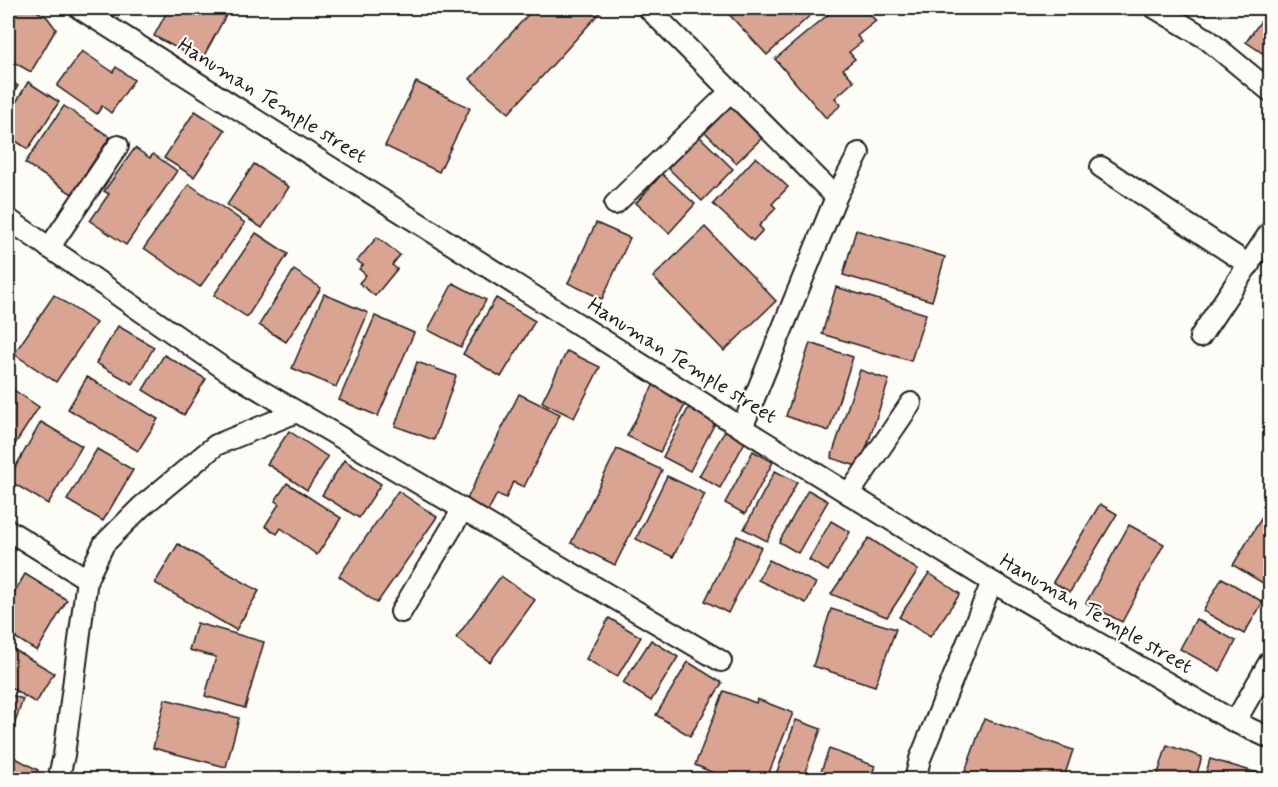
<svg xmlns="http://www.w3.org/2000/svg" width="1278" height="787" font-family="Mynerve,sans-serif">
<rect width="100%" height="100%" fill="#fdfcf7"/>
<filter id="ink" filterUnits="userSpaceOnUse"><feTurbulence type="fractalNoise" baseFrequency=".0167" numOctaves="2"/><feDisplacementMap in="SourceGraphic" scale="12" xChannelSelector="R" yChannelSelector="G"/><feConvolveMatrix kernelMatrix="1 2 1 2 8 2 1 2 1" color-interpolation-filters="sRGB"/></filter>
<g filter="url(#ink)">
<g fill="#daa492" stroke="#1c1c1c" stroke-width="1.5">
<path d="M17,8H32L47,17L56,29L31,72L8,59V24Z"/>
<path d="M169,8H230L201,61L154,36Z"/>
<path d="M534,8H604L509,113L470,79Z"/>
<path d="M723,8H818L767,55Z"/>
<path d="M836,8H864L876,21L857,36L862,42L849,52L855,59L843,69L854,81L835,98L841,105L826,118L775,59Z"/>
<path d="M1270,8V58L1246,42Z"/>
<path d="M82,51L113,72L116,67L134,80L111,113L102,106L97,114L57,86Z"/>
<path d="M8,79L18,86L8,102Z"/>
<path d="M28,82L59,102L28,149L8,136V116Z"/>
<path d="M416,82L470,108L439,172L385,146Z"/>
<path d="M64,106L110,137L72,194L25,163Z"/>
<path d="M731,106L762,138L736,163L705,132Z"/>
<path d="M195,111L225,130L194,177L164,158Z"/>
<path d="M699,136L733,169L702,201L668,168Z"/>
<path d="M135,148L150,158L153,154L177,171L126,245L90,221L109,194L104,191Z"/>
<path d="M756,157L788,187L772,204L776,208L759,226L763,230L753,241L713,204Z"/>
<path d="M254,164L289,187L262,228L227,205Z"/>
<path d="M662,174L695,204L669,233L636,203Z"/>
<path d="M189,184L245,223L200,287L144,248Z"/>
<path d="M596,223L630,238L602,299L568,283Z"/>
<path d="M705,227L776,301L724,351L653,277Z"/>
<path d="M856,230L945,257L932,301L843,275Z"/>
<path d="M256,233L288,254L247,317L214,295Z"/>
<path d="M377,237L400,255L392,265L397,269L375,296L359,283L366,275L359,269L363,265L357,261Z"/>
<path d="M294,270L321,288L286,342L259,325Z"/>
<path d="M453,283L486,300L461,347L428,330Z"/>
<path d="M836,287L926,314L911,361L822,334Z"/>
<path d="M324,294L368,313L336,387L292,368Z"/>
<path d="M54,295L96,323L56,382L14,354Z"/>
<path d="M496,298L535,321L501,377L463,354Z"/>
<path d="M375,316L414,333L378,416L339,400Z"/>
<path d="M118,326L154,347L133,384L96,363Z"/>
<path d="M810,343L853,357L829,431L786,416Z"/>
<path d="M567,351L600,367L574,418L542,402Z"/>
<path d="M164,355L206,379L184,415L143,390Z"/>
<path d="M417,362L456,376L434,440L395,426Z"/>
<path d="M860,370L889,380L860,467L831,458Z"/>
<path d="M87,377L158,419L138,451L68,409Z"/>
<path d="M654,384L687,401L660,452L627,436Z"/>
<path d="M8,386L39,407L8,455Z"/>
<path d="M519,394L560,414L524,487L513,482L506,498L497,494L488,511L466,501Z"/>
<path d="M689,407L716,421L690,471L663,457Z"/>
<path d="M41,422L82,446L48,504L8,480Z"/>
<path d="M726,429L746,440L720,488L699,476Z"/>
<path d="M289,431L328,457L307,490L267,464Z"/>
<path d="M97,449L133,470L103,521L67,500Z"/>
<path d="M617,449L662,470L615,565L571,543Z"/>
<path d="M753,451L773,462L745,514L725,503Z"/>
<path d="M344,460L381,484L359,518L322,495Z"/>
<path d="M775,471L797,482L767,541L744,529Z"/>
<path d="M667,476L705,494L673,557L636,539Z"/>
<path d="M287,483L341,518L317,555L281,528L277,534L265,526L279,504L275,501Z"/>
<path d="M808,490L828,501L798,553L779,542Z"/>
<path d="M398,491L437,517L377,603L339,576Z"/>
<path d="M1100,504L1117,514L1070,592L1053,582Z"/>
<path d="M1267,509L1270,511V577L1266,585L1233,565Z"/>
<path d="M831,521L850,532L828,571L809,560Z"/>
<path d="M1129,525L1164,544L1122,622L1086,603Z"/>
<path d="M737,536L761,547L728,613L705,601Z"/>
<path d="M869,538L918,570L887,617L831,594Z"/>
<path d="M178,544L259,591L236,630L155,583Z"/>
<path d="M769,560L816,583L806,603L758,580Z"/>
<path d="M929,573L960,594L930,637L899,617Z"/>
<path d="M25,574L67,600L37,651L8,633V603Z"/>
<path d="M501,576L535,600L490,662L456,638Z"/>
<path d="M1222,578L1263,602L1244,634L1203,611Z"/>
<path d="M831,609L896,629L875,686L813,666Z"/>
<path d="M609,618L641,637L617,677L586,659Z"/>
<path d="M1196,619L1236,641L1220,671L1180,649Z"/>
<path d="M197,623L264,642L245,708L205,696L216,657L189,650Z"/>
<path d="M651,640L678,657L651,701L623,683Z"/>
<path d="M8,646L54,673L36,703L8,686Z"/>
<path d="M688,662L722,683L690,736L656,715Z"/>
<path d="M1270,678V699L1261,693Z"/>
<path d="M724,691L756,703L757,699L793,713L766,780H730L695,765Z"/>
<path d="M8,694L23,699L9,740L8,739Z"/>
<path d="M165,699L239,718L226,767L153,748Z"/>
<path d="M984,719L1073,750L1063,780H987L965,772Z"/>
<path d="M796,720L821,729L802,780H780L775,777Z"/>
<path d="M1167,745L1202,757L1195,780H1156Z"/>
<path d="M829,749L875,766L870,780H818Z"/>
<path d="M8,754L38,770L33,780H8Z"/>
<path d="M1210,759L1258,773L1256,780H1204Z"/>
</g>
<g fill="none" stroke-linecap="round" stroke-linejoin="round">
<g stroke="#1c1c1c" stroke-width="24">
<g id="minor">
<path d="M79,8L742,428L992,582L1235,722L1270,738"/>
<path d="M648,8L836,197L742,428"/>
<path d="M1155,8L1207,39L1270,91"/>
<path d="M1101,167L1249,265"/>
<path d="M836,197L859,153"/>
<path d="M615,204L731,91"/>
<path d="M8,219L226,370L721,661"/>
<path d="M49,248L118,146"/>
<path d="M1200,337L1270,232"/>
<path d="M849,494L911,403"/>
<path d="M8,530L87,579"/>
<path d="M401,612L463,509"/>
<path d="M1235,722L1270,661"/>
<path d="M58,780L64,755L87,579L104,544L141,507L216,445L297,412"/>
<path d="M915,780L920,759L992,582"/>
</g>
</g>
<use href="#minor" stroke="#fdfcf7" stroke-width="20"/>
</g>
</g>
<g text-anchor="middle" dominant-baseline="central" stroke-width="4.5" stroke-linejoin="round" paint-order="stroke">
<g font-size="21" fill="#1c1c1c" stroke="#fdfcf7">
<text transform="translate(272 101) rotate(32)">Hanuman Temple street</text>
<text transform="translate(682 361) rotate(32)">Hanuman Temple street</text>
<text transform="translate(1096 614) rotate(30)">Hanuman Temple street</text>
</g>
</g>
<rect width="1278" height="787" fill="none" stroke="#fdfcf7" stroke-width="30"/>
<rect x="15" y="15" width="1248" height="757" fill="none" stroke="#1c1c1c" stroke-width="2" filter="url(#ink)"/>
</svg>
